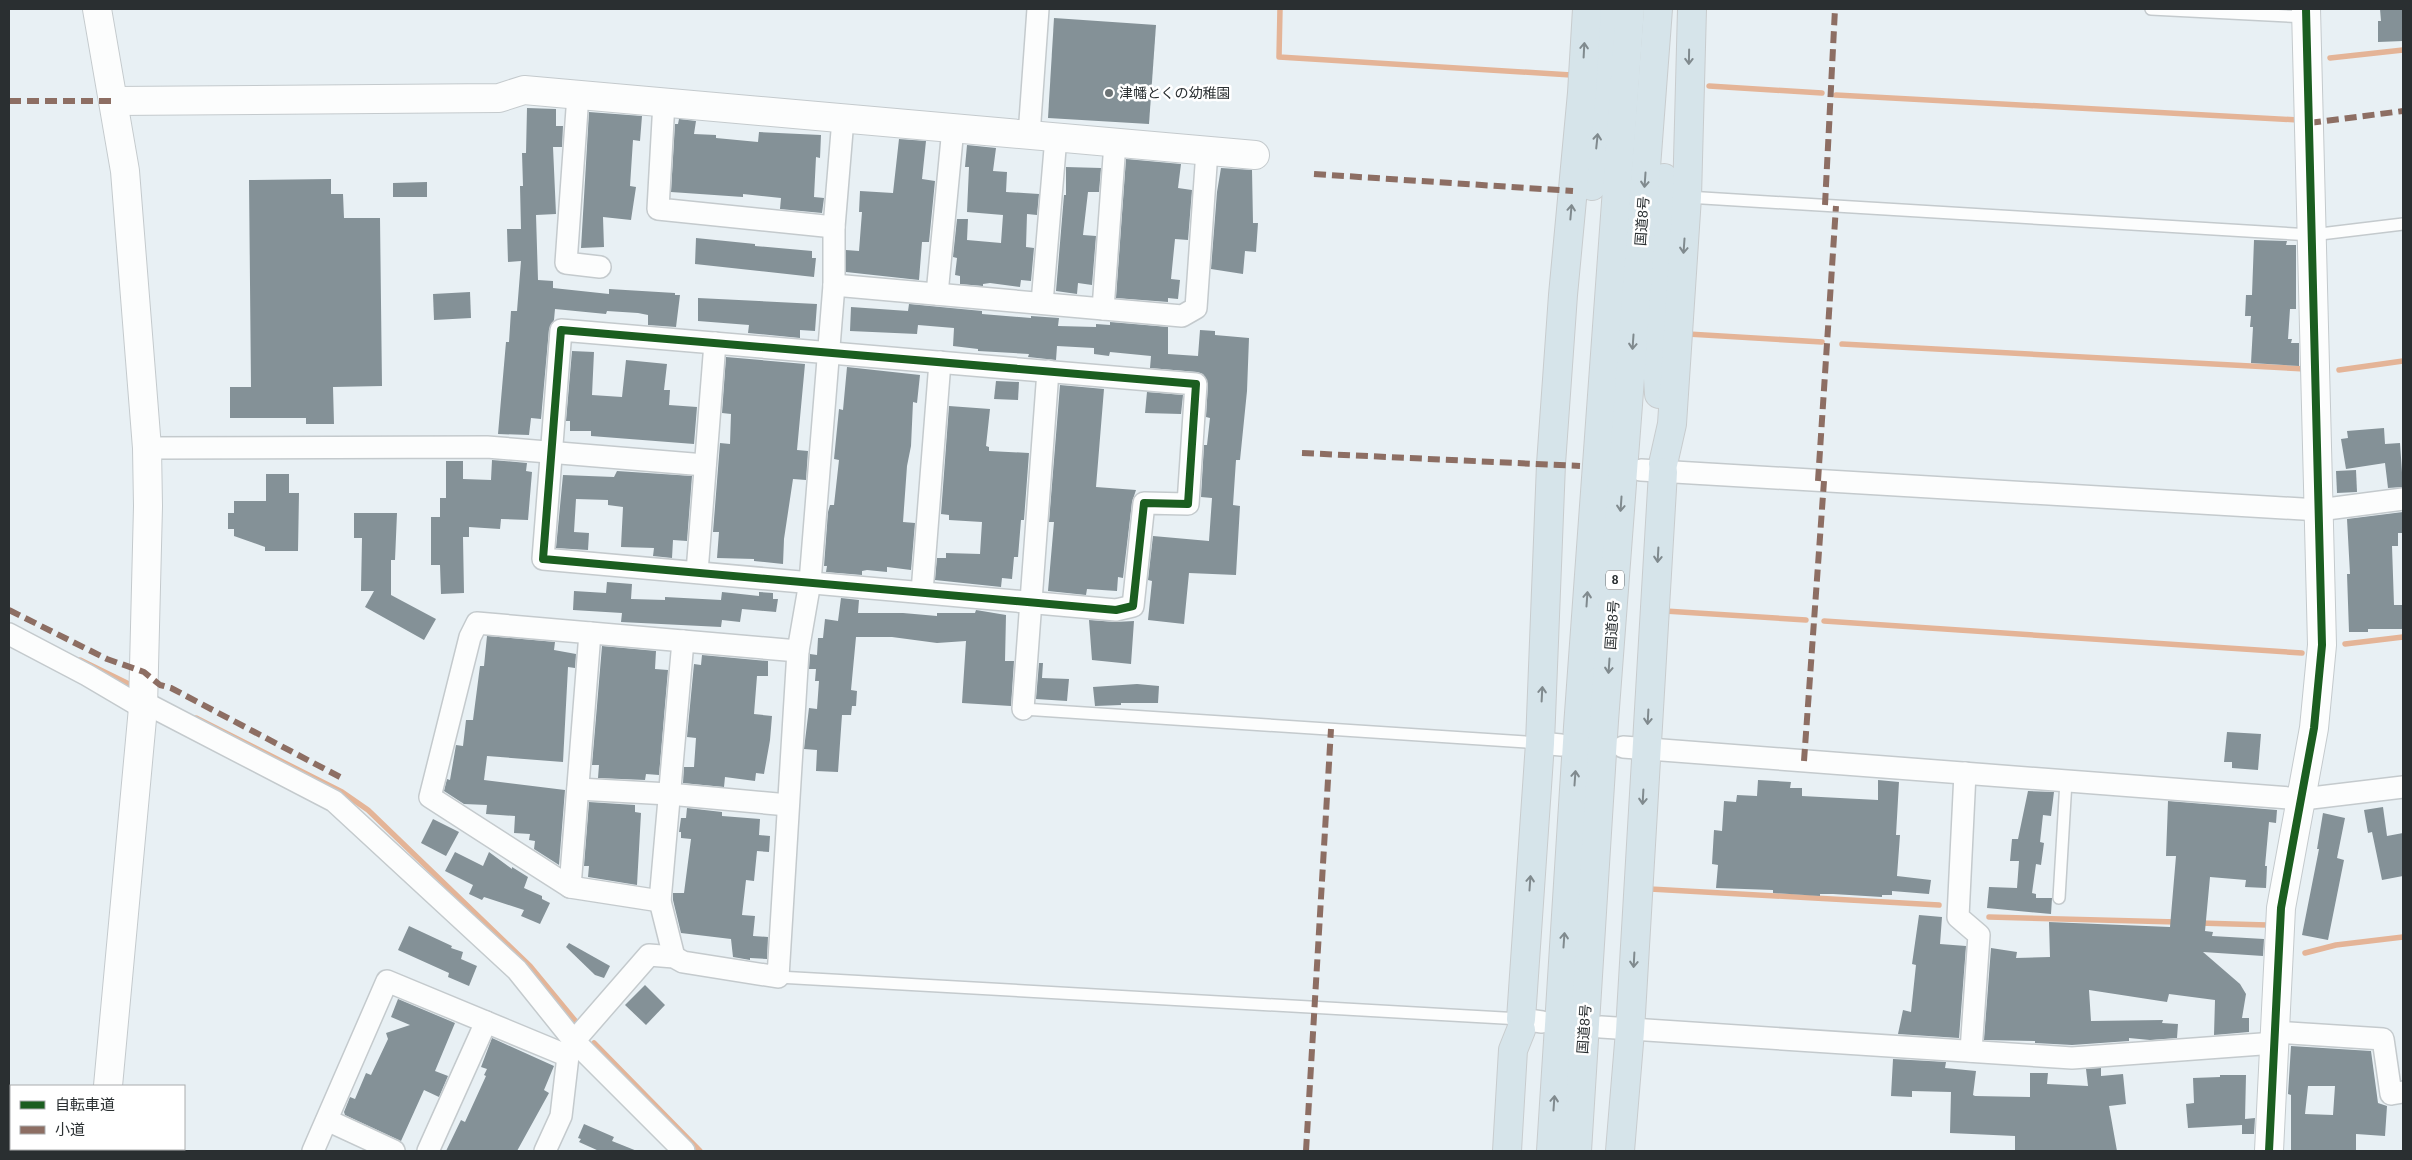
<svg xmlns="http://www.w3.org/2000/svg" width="2412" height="1160" font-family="Arial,'Noto Sans JP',sans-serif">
<rect width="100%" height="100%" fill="#e8f0f4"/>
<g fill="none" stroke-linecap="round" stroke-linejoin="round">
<g stroke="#e4b497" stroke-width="5.5">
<path d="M1280,9L1279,57L1571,75"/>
<path d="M2330,58L2403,50"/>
<path d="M1709,86L1822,93"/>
<path d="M1836,95L2298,120"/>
<path d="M1688,334L1822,342"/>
<path d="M1842,344L2305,369"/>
<path d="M2339,370L2403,361"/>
<path d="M1665,611L1806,620"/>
<path d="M1824,621L2302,653"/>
<path d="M2345,644L2403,637"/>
<path d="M80,660L137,688"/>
<path d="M196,718L342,792L368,810L530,966L577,1023"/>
<path d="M1650,889L1939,905"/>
<path d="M1989,917L2177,922"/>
<path d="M2199,923L2267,925"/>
<path d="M2305,953L2336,945L2403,937"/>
<path d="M594,1043L700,1151"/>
</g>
</g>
<g fill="#849197" fill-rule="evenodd">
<path d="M2380,9H2403V41L2378,42V21H2381Z"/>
<path d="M1054,18L1156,25L1149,124L1048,118Z"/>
<path d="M527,108L556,109V126H563L562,147H553L556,214L536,215L538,280L553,281V288L609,294V289L675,293V295H680L676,327L648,325V315L638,313L607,311L606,314L555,309L554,320L549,329L541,419L531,418L529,435L498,434L506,342H509L511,311H517L521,261L508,262L507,229H521L520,186H523L522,153H526Z"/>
<path d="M589,112L642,116L640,141L633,140L630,186L636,187L631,220L603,217L604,247L581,248Z"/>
<path d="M679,119L696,121L694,134L716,135V138L758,142L759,132L821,135L820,158L816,157L814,197L824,198L822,213L780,209L781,198L743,194V197L671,192L675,124H678Z"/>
<path d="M899,139L926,141L922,179L935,181L929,242H922L919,280L846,272V250L859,251L862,212H859L860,191L893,193Z"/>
<path d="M967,145L996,148L993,171L1007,172L1006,192L1039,194L1037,215L1027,214L1026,247L1034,248L1031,281L1021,280L1020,287L990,283L983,284V286L960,284V276L955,275L957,258L953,257L957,219H968L967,240L1001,243L1003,215L967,212L969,167H965Z"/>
<path d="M1126,159L1181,164L1178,188L1192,190L1188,240L1175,239L1171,279L1180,280L1178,299L1168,298V302L1116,298Z"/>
<path d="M1066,167L1101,168L1099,192H1088L1083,235L1096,236L1092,285L1078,283L1077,294L1056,291L1064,195H1066Z"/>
<path d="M1221,168L1252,170L1253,223H1258L1256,252L1245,251L1243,274L1211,269L1217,192Z"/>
<path d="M331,179V194H343L344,218H380L382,386L333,387L334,424H306V418H230V387H251L249,180Z"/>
<path d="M427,182V197H393V183Z"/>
<path d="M696,238L755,244V246L812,251V258H816L814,277L695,264Z"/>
<path d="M2254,240L2287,241L2286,245H2296V309H2290L2288,339H2292L2291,343H2299V366L2251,363L2253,327H2250L2251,316H2245L2246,295H2252Z"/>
<path d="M470,292L471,318L434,320L433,294Z"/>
<path d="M698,298L817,304L815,331L800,330V338L748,333L749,325L698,321Z"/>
<path d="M909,304L982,311V314L1031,318V316L1059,318L1058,326L1096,327V324L1110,325V322L1168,327V354L1198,356L1200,330L1215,331V335L1249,338L1247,391L1240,460H1236L1233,505L1240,506L1236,575L1189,573L1184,624L1148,620L1152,581L1148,580L1153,536L1209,541L1212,498L1201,497L1204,445H1207L1210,418L1206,417L1208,384L1203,374L1197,372L1150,368L1151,356L1110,352L1109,356L1094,354V348L1057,346L1056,360L1028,357L1029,354L978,351V349L953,346L954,328L918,325L917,334L850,331L851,307L908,311Z"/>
<path d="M572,351L594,352L592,395L622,397L626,360L667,364L664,390H670L669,405L697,407L694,444L591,436V431H570V421H566Z"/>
<path d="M726,357L805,364L797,450L808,451L806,480L793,479L784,539L783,564L754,561V559L717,558L719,532H713L720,443L730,444L731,414L722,413Z"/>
<path d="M847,367L920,375L917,403L913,402L911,446L907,466L903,522L915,523L911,570L887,567V572L867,570L862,571V575L826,572L827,566H824L828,512L830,505H834L839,460L834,459L839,409L843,410Z"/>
<path d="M996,381L1019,382L1018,400L994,399Z"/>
<path d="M1060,385L1104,389L1096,487L1136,490L1132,502L1123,578L1118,577L1117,591L1087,589L1086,595L1048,591L1054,522H1049Z"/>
<path d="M1147,392L1183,395L1181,414L1145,413Z"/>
<path d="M949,406L990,409L986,446L989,447V451L1029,453L1024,520H1021L1018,557H1014L1012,579L1002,578L1001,587L935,580L937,558H946V553L980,554L982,522L949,520V515L941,514Z"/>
<path d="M2384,428L2385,444L2400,443L2403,487L2388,488L2385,463L2346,469L2341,439L2348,438L2347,431Z"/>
<path d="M492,460L527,463L526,471L532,472L528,520L501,519L500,529L469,527V537H463L464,593L441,594L440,565H431V517H440V498H446V461H463V479L491,480Z"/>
<path d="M2356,470L2357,492L2337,493L2336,471Z"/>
<path d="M617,471L692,476L687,541L673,540L672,558L653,556L654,548L621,547L623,507L608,505V500L576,499L574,532L589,533L588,550L556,548L563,475L614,477Z"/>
<path d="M266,474H289V493H299L298,551H265V547L234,536V529H228V513H234V501H266Z"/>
<path d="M2403,512V533H2398V546H2392L2394,605H2403V629H2368V632H2349L2347,574H2350L2347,519Z"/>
<path d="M354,513H397L395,560H391V595L436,619L424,640L365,607L374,591H361L362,538H354Z"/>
<path d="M607,582L632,584L631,599L665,600V597L721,600L722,592L759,596V592L773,593V599H778L776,612L742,609L740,622L722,620L721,627L621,622L622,613L573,610L574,591L606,593Z"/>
<path d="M841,598L859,600L858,613H903L937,616V613H975L976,610L1006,615L1005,661H1014L1011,706L962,703L966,641L937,643L892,637H856L851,690L857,691L856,706H852L851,715H842L838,772L816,771L817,750L804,749L809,708L817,709L819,681H815L816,669H809L810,654L817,655L818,638H823L825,619L838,621Z"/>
<path d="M1089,620L1115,622L1134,621L1131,664L1092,660Z"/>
<path d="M487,636L555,642L554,650L576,654L575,668L568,667L563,762L487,756L484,780L565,790L559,865L534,849L535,841L529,840L530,834L514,833L515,816L486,814L487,805L464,804L444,791L447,779L450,780L456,745L463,746L466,720H473L480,666H484Z"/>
<path d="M602,646L656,651L655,669L668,670L659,775L646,774L645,780L598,778L599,765H592Z"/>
<path d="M702,655L768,661V676H757L754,714L772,716L770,740L764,774L756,773L755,781L725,777L724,787L683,783L684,767H694L696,738L687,737L694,664L701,665Z"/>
<path d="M1039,663H1043L1042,678L1069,679L1067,701L1036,699Z"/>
<path d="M1137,684L1159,686L1158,703H1121V705L1095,706L1093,687Z"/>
<path d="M2227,732L2261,734L2258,770L2232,768V762H2224Z"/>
<path d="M1758,780L1791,782L1790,788H1802V796L1878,800V780L1899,782L1896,835H1900L1897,876L1931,880L1929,894L1892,891V895H1882V897L1833,894H1820V896L1773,893V890L1716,888L1718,865L1712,864L1714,830L1722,831L1724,801L1736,802L1737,795L1757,796Z"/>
<path d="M2028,791L2054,792L2051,816L2043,815L2040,842L2044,843L2041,865L2036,864L2032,893L2036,894V898H2052L2051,914L1987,908L1989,887L2017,888L2019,861H2010L2012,839H2018Z"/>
<path d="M2168,801L2277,810L2276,823L2269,822L2265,866H2267L2266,888L2245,887L2246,880L2210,877L2205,931L2213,932L2212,936L2264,939L2263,956L2203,952L2240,984L2246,994L2242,1018H2249V1032L2214,1035L2215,1000L2169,994L2167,1002L2089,990L2091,1021L2163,1020L2162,1023L2178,1024L2177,1038L2150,1040L2129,1038V1041L2072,1045L2035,1043V1041L1984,1040L1991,948L2017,952L2016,958L2050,957L2049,922L2170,927L2176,856H2166Z"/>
<path d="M589,802L635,805V812L641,813L637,885L588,877L589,866H584Z"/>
<path d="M2383,807L2387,836L2403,833V876L2382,880L2372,832L2368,833L2364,810Z"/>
<path d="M687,808L722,812V816L760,819L759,835L770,836L769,852L757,851L754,881L746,880L742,915L755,916L753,936L768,937L767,959L750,958V960L733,957L731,939L681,933L673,900V893H684L691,839L681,838V832H679L681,818H686Z"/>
<path d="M2323,813L2345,818L2337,858L2344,860L2328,940L2302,935L2319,849H2317Z"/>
<path d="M433,819L459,832L446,856L421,843Z"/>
<path d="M455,852L483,866L489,852L512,869V867L528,877L524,888L542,896V899L550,903L540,924L521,916L524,910L484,897L482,900L469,894L473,885L445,871Z"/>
<path d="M1919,915L1942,917L1940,944L1966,946L1959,1038L1898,1034L1903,1010L1911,1012L1916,965L1912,964Z"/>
<path d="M409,926L452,946L451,948L463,952L461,959L477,966L469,986L448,977L449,973L398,950Z"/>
<path d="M569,943L610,966L604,978L595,975L566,947Z"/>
<path d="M645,985L665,1005L646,1025L625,1005Z"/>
<path d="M398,999L455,1023L435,1071L448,1076L439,1097L424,1090L401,1141L345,1115L344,1112L350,1097L355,1099L366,1073L371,1075L388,1039L386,1033L410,1025L391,1017Z"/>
<path d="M492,1038L554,1066L544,1090L549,1093L517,1151H446L461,1120L465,1122L486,1076L484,1075L487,1069L481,1067Z"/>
<path d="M2291,1046L2371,1051L2378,1103L2387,1106L2385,1136L2356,1134V1151H2291V1095L2288,1094ZM2308,1086H2335L2333,1115L2305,1114Z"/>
<path d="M1893,1059L1946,1062L1945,1068L1976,1071L1973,1095L1975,1096L2030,1097V1073H2048L2047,1084L2088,1086L2086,1069L2101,1068V1076L2123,1074L2126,1104L2109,1106L2117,1151H2015V1136L1950,1133L1951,1092L1912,1091V1097L1891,1096Z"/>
<path d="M2220,1075H2246L2245,1119L2255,1118L2254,1134H2242V1125L2188,1128L2186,1104L2194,1103L2193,1078L2220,1077Z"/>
<path d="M584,1124L614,1137L612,1141L637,1151H599L579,1142L581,1139L578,1138Z"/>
</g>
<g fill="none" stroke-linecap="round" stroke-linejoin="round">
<g stroke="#c4cacd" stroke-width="14">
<g id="service">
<path d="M2151,9L2306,17"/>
<path d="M1687,197L2312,235L2403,224"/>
<path d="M1023,709L1540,743"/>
<path d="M2059,898L2066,781"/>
<path d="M778,977L1521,1019"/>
</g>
</g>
<g stroke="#c4cacd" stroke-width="24">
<g id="minor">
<path d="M578,95L566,263L600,267"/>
<path d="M664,102L658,209L834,227"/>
<path d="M1029,135L1038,9"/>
<path d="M834,285L1182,316L1196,308L1207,151"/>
<path d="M937,294L953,128"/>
<path d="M1042,303L1056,137"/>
<path d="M1103,309L1115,143"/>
<path d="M561,330L1196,384L1188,504L1144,503L1133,606L1116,610L543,559Z"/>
<path d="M147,448L487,447L705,465"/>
<path d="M1641,470L2319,510L2403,499"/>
<path d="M697,572L715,343"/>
<path d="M922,592L940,362"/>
<path d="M9,634L87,675L143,708L151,706L334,801L517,970L574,1041L684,1151"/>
<path d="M1023,709L1048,371"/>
<path d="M1540,743L1561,745"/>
<path d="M1623,747L2303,799L2403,787"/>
<path d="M1965,773L1958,917L1979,935L1971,1051"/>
<path d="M578,789L669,794L788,805"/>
<path d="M570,887L590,633"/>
<path d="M660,901L570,887L430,797L470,637L477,623L798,651"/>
<path d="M674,957L660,901L683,641"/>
<path d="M1601,1027L2072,1058L2275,1043"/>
<path d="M1521,1030V1019L1542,1022"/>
<path d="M2275,1032L2383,1039L2391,1094L2403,1092"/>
<path d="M327,1120L394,1151"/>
<path d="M313,1151L387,981L568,1056"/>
<path d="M428,1151L486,1022"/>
<path d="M545,1151L561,1116L568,1056L574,1041L649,955L674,957L683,962L778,977L798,651L810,582L834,285V227L843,119"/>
</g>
</g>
<g stroke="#c4cacd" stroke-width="30">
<g id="tertiary">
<path d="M97,9L125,171L147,448L148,506L143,708L108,1086"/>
<path d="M114,101L499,98L524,90L1255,155"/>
<path d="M100,1151V1149"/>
<path d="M2269,1151L2281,908L2314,728L2322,645L2306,9"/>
</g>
</g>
<g stroke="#c8ccce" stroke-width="30">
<g id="trunk">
<path d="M1592,186L1608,9"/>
<path d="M1659,394L1657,363L1664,178"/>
<path d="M1663,464L1672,424L1687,197L1692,9"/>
<path d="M1521,1019L1540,743L1551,464L1563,295L1582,93L1587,9"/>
<path d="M1507,1151L1513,1050L1521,1030"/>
<path d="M1551,1151L1578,727L1630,9"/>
<path d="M1577,1151L1604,721L1658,9"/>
<path d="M1620,1151L1630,1031L1663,472"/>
</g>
</g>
<use href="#service" stroke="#fcfdfd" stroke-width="11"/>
<use href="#minor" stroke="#fcfdfd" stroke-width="21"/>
<use href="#tertiary" stroke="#fcfdfd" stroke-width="28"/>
<use href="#trunk" stroke="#d6e4ea" stroke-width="28"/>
<g stroke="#8d6e63" stroke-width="6" stroke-dasharray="12 6" stroke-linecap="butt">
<path d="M9,101H114"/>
<path d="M2309,123L2403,111"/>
<path d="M1314,174L1573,191"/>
<path d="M1825,205L1835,9"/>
<path d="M1302,453L1580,466"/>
<path d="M1818,481L1836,206"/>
<path d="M9,610L107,659L144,672L160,685L171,688L340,777"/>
<path d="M1804,761L1824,481"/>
<path d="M1306,1151L1331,729"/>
</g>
<g stroke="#fff" stroke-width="11">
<g id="cycleway">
<path d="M561,330L1196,384L1188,504L1144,503L1133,606L1116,610L543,559Z"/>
<path d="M2269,1151L2281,908L2314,728L2322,645L2306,9"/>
</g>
</g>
<use href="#cycleway" stroke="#1b5e20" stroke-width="8"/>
</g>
<defs><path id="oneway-shaft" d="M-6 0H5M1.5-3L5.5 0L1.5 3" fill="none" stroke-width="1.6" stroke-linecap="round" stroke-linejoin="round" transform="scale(1.25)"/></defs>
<g stroke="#808a8e">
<use href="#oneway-shaft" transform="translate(1584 50) rotate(-87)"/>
<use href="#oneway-shaft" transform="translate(1689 57) rotate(91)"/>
<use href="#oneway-shaft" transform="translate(1597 141) rotate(-84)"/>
<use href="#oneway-shaft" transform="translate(1645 180) rotate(94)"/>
<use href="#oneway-shaft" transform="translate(1571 212) rotate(-85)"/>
<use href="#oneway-shaft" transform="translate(1684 246) rotate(94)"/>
<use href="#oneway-shaft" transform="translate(1633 342) rotate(94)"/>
<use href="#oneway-shaft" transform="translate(1621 504) rotate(94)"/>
<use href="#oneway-shaft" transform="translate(1658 555) rotate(93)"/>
<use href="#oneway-shaft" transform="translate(1587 599) rotate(-86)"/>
<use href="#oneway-shaft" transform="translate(1609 666) rotate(94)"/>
<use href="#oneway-shaft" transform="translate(1542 694) rotate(-87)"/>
<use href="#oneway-shaft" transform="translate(1648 717) rotate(93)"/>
<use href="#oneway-shaft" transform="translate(1575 778) rotate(-86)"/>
<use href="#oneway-shaft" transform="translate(1643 797) rotate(93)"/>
<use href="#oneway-shaft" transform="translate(1530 883) rotate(-86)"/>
<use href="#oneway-shaft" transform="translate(1564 940) rotate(-86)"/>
<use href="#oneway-shaft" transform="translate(1634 960) rotate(93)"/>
<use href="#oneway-shaft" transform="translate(1554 1103) rotate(-86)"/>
</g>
<circle fill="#6c7375" stroke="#fff" stroke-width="2" cx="1109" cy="93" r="5"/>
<g text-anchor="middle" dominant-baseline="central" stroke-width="5" stroke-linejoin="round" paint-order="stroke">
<rect fill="#fff" stroke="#6a6d6f" stroke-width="1" x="1606" y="570.5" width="18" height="19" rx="4"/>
<g font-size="12" font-weight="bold" fill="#2a2f31">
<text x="1615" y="580">8</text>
</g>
<g font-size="14" fill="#2a2f31" stroke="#fff" text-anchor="start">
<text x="1119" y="93">津幡とくの幼稚園</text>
</g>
<g font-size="14" fill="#2a2f31" stroke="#fff">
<text transform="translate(1642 221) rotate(-86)">国道8号</text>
<text transform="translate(1612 625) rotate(-86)">国道8号</text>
<text transform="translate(1584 1029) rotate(-86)">国道8号</text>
</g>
</g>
<rect width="2412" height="1160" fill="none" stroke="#2a2f31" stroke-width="20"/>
<rect x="10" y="1085" width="175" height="65" fill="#ffffff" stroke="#aaacad"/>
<rect x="20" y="1101" width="25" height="8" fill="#1b5e20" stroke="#aaacad"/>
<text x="55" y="1110" font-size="15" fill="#2a2f31">自転車道</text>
<rect x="20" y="1126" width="25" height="8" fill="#8d6e63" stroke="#aaacad"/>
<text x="55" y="1135" font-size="15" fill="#2a2f31">小道</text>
</svg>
